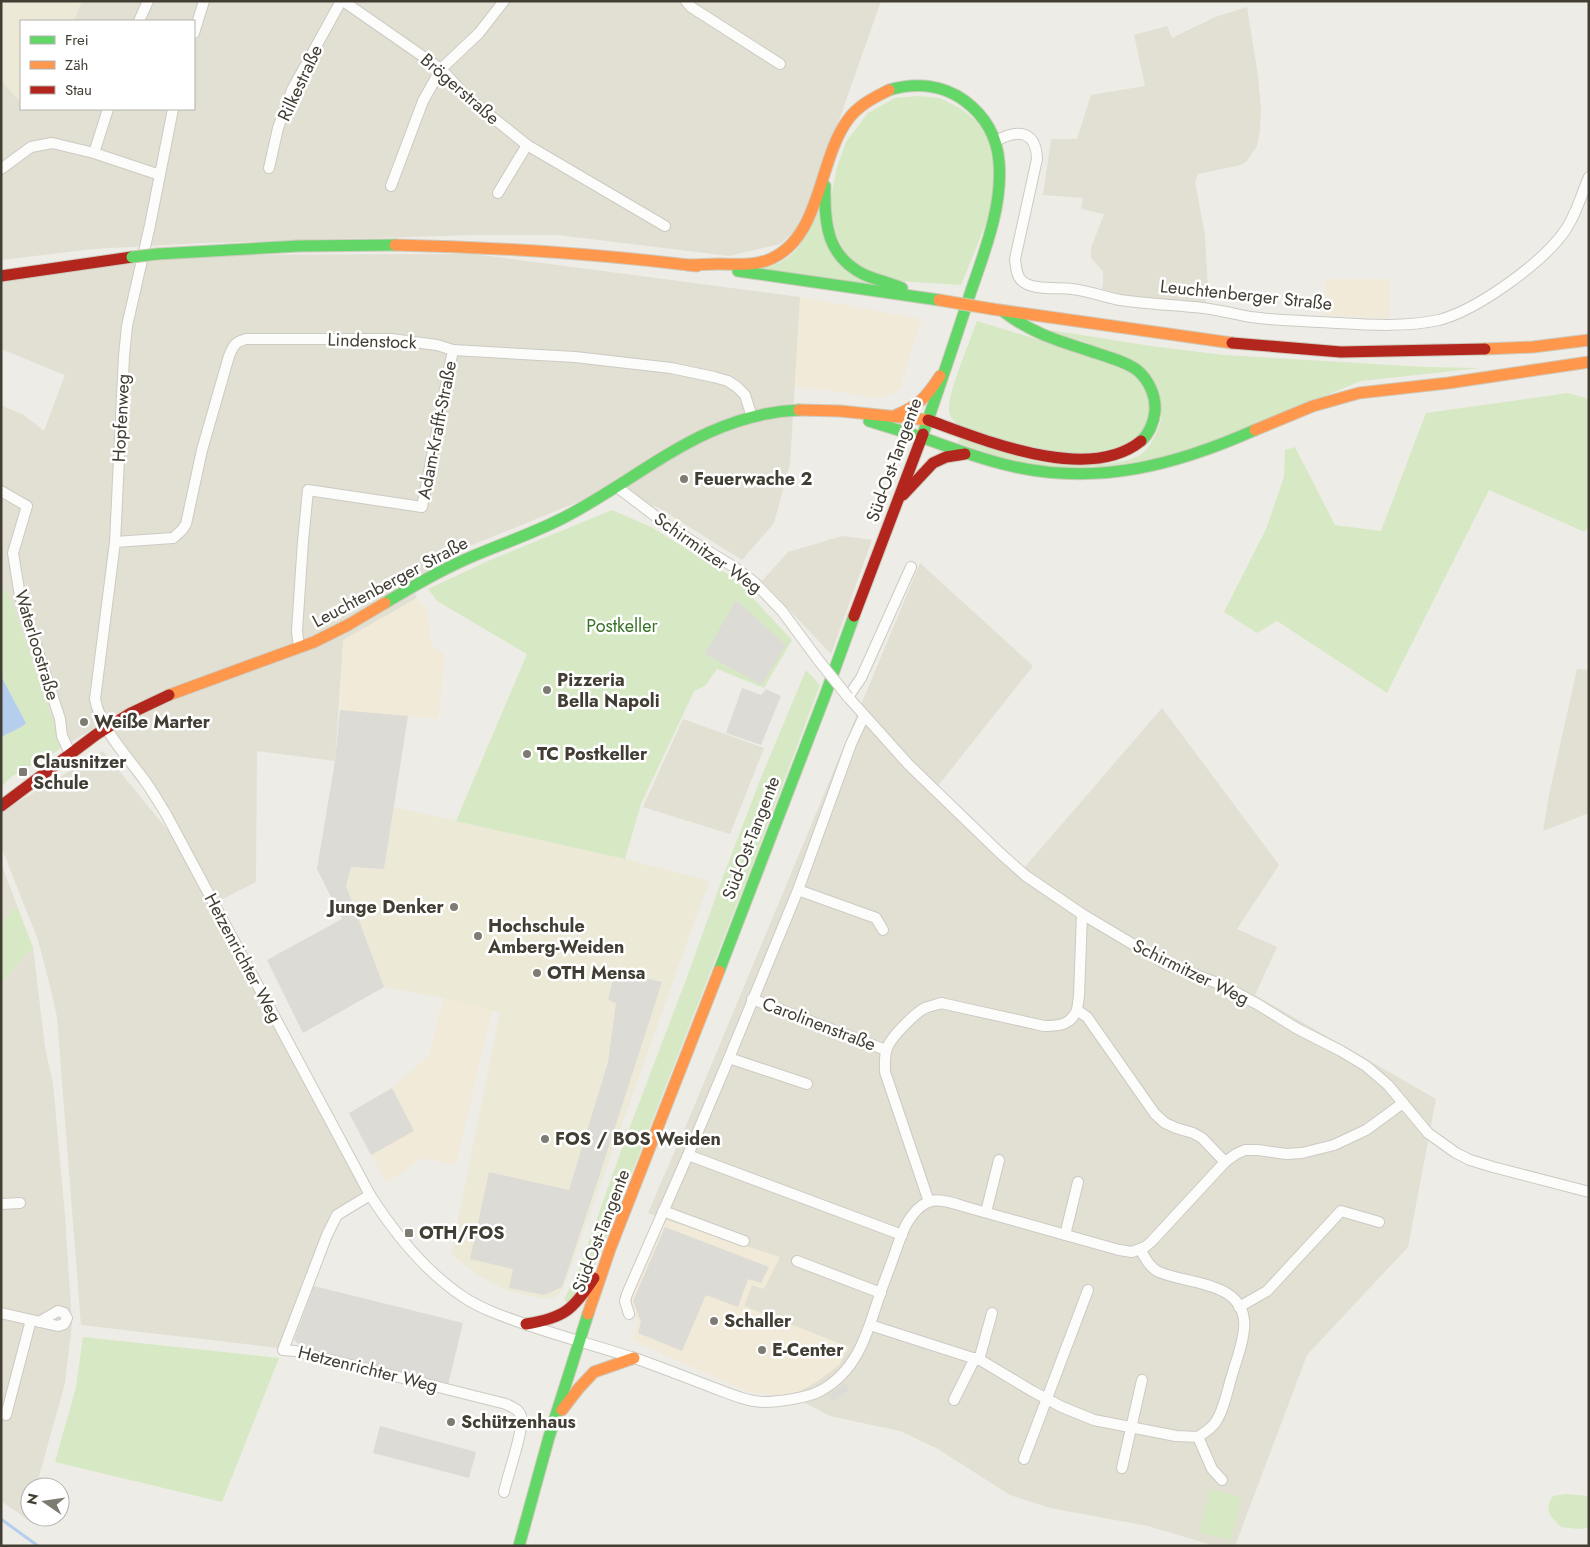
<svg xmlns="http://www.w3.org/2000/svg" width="1590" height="1547" font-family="Jost,sans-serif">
<rect width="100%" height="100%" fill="#eeece6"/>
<g fill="#e2dfd3" fill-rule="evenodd">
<path d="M1,1H881L813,194L800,227L780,244L729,256L558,235H474L202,243L93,249L1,260ZM21,21H194V109H21Z"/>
<path d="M1247,7L1257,69L1261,107L1260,131L1257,146L1246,162L1241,165L1227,168L1198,174L1195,182L1205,235L1208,289L1205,308L1100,295L1103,285V271L1091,258V248L1104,214L1081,209L1083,198L1043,195L1051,139H1077L1091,95L1145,86L1134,35L1167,26L1172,38L1215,17Z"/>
<path d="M474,254L800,297L790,464L774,523L742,560L659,508L605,491L472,545L409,582L417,598L343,641L335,761L257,751L256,882L219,901L176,822L108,720L62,747L9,594L1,588V405L24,415L44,431L65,375L1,349V282L41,274L211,255Z"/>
<path d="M842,536L872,540L831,654L762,581L788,552Z"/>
<path d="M920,563L1033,666L937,787L1024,868L1162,708L1279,865L1237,929L1277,947L1255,995L1436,1099L1408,1247L1307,1355L1235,1546H1215L1148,1526L1050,1508L1010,1495L938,1449L900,1431L830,1416L805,1403L800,1391L818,1381L744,1305L752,1285L764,1289L664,1219L648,1213L696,1102Z"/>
<path d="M1577,669L1589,670V813L1543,831L1549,795Z"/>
<path d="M683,719L764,748L730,834L643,807Z"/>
<path d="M103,751L170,833L364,1192L330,1214L279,1348L81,1325L57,1017L50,986L38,940L1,846V812Z"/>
<path d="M1,863L17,906L1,924Z"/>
<path d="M33,947L45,1048L53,1083L65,1216L72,1323L65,1383L36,1487H30V1510L27,1519L1,1501V984Z"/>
</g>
<g fill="#f1ead8">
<path d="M1325,279H1389V318L1325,315Z"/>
<path d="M800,297L921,319L900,389L890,395L880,398L795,386Z"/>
<path d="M417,598L427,608L431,644L445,655L438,719L340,710L343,640Z"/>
<path d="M443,998L492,1010L456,1165L423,1158L387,1182L357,1129L349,1113L392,1088L429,1056Z"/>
<path d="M664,1219L780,1257L764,1289L752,1285L744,1306L849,1347L839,1365L818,1381L800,1391L775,1395L748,1392L632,1340L638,1323L630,1298Z"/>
</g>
<g fill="#ece9d7">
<path d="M1,1H82L74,21H21V103L1,81Z"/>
<path d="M394,807L625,859L709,881L563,1289L555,1298H540L508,1291L481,1277L451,1254L500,1012L443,998L384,987L346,886L351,867L384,869Z"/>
</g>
<g fill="#d6e9c4">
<path d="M917,96L940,98L960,108L979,123L989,141L996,184L989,216L961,285L898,281L858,265L844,251L833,228L829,207L837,167L846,142L868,113L895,98Z"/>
<path d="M820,207L824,236L868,284L755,269C761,268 768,267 774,265C799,257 810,229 820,207Z"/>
<path d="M977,321L1092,356L1133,374L1147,391L1151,417L1133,444L1089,455L1035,450L959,426C955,422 949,417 949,410C947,395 971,338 977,321Z"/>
<path d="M1037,328L1151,346L1224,355L1426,367L1481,368L1361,381L1183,455L1080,470L1015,462L958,443L960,438C988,447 1016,458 1045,463C1066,467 1126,467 1143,453C1151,445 1159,431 1161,419C1162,411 1157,394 1156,385Z"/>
<path d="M1568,393L1589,399V524L1585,532L1489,490L1387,693L1277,621L1257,633L1224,612L1266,529L1284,477L1285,450L1295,447L1335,525L1381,531L1426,413Z"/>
<path d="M612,510L651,527L734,578L792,640L764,688L717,669L705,686L694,691L641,804L625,859L456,821L527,654L437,601L428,589L488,561Z"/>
<path d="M1,588L9,594L62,747L46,759L31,765L11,777L1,787V737C7,734 23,727 26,723L1,676Z"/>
<path d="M806,670L820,685L755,858L599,1257L571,1307L564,1299L577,1275L622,1148L687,977L724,874L760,780Z"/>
<path d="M17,906L33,947L1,984V924Z"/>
<path d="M83,1337L279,1358L222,1502L55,1462L76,1387Z"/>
<path d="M1210,1489L1242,1497L1231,1540L1199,1533Z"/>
<path d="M1566,1494L1589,1496V1528L1578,1529L1561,1527C1551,1516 1543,1511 1553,1496Z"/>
</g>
<g fill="#dddbd6">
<path d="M736,600L786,645L762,685L705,654Z"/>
<path d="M742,688L761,695L766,689L781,696L761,745L726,733Z"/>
<path d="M340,710L408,716L384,869L351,867L346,886L384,987L303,1033L267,960L342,919L317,869L335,761Z"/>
<path d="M615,971L662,982L596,1186L562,1287L544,1295L509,1288L513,1269L470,1259L489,1172L569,1190L608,1062L616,1003L608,1000Z"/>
<path d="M392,1088L414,1131L371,1155L349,1113Z"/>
<path d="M665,1227L769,1267L761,1283L748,1279L738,1307L706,1295L682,1351L638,1333L641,1322L633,1301Z"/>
<path d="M314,1286L463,1323L448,1385L303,1348L294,1340Z"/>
<path d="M845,1383L849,1390L833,1402L829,1395Z"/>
<path d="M380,1426L476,1452L469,1478L373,1453Z"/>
</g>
<path fill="#b5ceed" d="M1,676L26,723C23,727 7,734 1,737Z"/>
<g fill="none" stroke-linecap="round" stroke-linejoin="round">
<path stroke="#b5ceed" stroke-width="3" d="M1,1519L38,1546"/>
<g stroke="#cccac3" stroke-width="12">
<g id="street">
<path d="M343,1L441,69L466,96L527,145L665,226"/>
<path d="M686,1L691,7L780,64"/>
<path d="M139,21L148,1"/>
<path d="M194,33L204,1"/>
<path d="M173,109L150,225L127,326L124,356L115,542L95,699C101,730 127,756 145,781C153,792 159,803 166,814L370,1195C395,1234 425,1272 465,1298C482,1309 502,1316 522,1323C559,1336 597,1346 634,1358C661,1367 687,1378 714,1388C730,1394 746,1401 763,1402C778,1402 807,1398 820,1391C858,1371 868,1331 880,1294C885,1279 891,1265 896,1250C902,1233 909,1211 928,1202C938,1197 955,1204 966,1207L1119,1250L1132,1252L1145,1247L1151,1242L1225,1162L1236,1154L1245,1150H1258L1286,1154L1302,1153L1334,1145L1366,1130L1403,1103"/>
<path d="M996,141C1017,129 1036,130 1037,159L1015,259C1016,266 1016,275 1021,280C1031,291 1059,287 1072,289C1089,291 1104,297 1120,300C1147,304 1176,305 1203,308C1219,310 1235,314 1251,317C1279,321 1309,321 1338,323C1371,325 1406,327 1439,320C1477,310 1541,264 1564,232C1576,216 1581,195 1589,177"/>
<path d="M94,153L108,109"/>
<path d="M269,168L278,128L292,90L341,1"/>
<path d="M1,169L31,147L52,143L94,153L160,175"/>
<path d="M391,186L423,101L441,69L479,33L504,1"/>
<path d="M498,193L527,145"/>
<path d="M617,487L671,528L734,567L754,582L782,611L819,661"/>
<path d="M1,491L27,506L13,553L20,596L60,719L62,736L70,753"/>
<path d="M115,542L173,538L182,530L186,524L202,450L229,356C233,346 235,342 246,339H391L437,345L453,350L575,357L671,368L714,377L728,381L737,387L745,395L752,417"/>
<path d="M911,567L861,678L848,697L909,765L1000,853L1026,876L1082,914L1166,964L1220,984L1259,1005L1296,1028L1341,1051L1366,1066L1388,1085L1428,1133L1456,1153L1470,1160L1493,1167L1589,1192"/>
<path d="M299,648L297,631L303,541L308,490L422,507L453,350"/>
<path d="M798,890L876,918L883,930"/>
<path d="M1082,914L1079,996L1077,1010L1087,1017L1155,1114L1165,1123L1176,1128L1193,1133L1202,1138L1225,1162"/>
<path d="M752,999L886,1050"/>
<path d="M729,1058L807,1084"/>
<path d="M688,1155L902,1235"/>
<path d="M370,1195L337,1215L327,1235L283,1350L295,1351L506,1404C512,1407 519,1409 521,1416C525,1427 507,1477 504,1492"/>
<path d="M929,1202L885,1072C885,1064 884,1056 887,1048C891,1037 915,1013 925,1008C930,1006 936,1005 941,1003L1044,1026C1060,1026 1070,1025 1077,1010"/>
<path d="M1,1204L20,1203"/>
<path d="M663,1211L744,1241"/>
<path d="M986,1212L999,1160"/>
<path d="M1065,1235L1078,1182"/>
<path d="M797,1261L881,1293"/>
<path d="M1239,1307L1267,1291L1341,1211L1379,1222"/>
<path d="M1,1313L58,1326L64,1324L67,1318L64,1313L58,1311L39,1322"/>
<path d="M629,1314L625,1301L627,1294L688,1155L729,1058L798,890L851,744L864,716"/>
<path d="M870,1325L982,1361L1032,1391L1062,1407L1094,1420L1176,1436L1198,1437C1203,1433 1211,1429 1215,1423C1224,1411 1228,1387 1233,1372C1237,1358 1246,1335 1244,1320C1240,1281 1186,1284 1159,1272C1150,1268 1145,1258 1140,1249"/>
<path d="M979,1360L992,1313"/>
<path d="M954,1400L975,1358"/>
<path d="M6,1415L31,1320"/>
<path d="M1198,1437L1212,1469L1222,1480"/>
<path d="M1024,1459L1088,1290"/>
<path d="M1122,1468L1142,1380"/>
</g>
</g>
<g stroke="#cdcabd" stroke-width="13">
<g id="fast">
<path d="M889,90C916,82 943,85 965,101C985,116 997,137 999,162C1003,206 984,253 970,294C955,341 939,388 923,434"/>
<path d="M825,186C824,224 827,257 865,275C877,280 890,283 902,288"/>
<path d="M158,254L299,246L395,245"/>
<path d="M738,271L939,300"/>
<path d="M1004,312C1030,332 1056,340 1087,350C1104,356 1123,360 1137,370C1149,380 1156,396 1155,411C1154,422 1149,434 1141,441"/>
<path d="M869,421L921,437"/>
<path d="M921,437C951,448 980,459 1011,466C1098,486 1176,465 1255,430"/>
<path d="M385,603C410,588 435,573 462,561C495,546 530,535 563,518C643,477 703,414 799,410"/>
<path d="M719,971L826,693L854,616"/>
<path d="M519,1546L549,1437L588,1314"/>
</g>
</g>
<g stroke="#cdcabd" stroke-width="13">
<g id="slow">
<path d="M395,245C496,247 597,254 697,266"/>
<path d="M688,265C698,265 708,264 719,264C735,264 752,266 768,260C821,240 818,161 847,121C857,106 873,98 889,90"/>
<path d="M992,309L1232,343"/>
<path d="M1485,349L1533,347L1589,340"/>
<path d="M799,410L840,411L928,420"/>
<path d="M896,415C919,406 927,396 940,376"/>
<path d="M1255,430L1313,406L1359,393L1448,383L1589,362"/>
<path d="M169,695L314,642L348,625L385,603"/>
<path d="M588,1314L610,1249L719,971"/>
<path d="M562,1410L579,1388L594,1372L634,1358"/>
</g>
</g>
<g stroke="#cdcabd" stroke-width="13">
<g id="jam">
<path d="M1,276L132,257"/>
<path d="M1232,343L1341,352L1485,349"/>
<path d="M928,420C984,440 1088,484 1141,441"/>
<path d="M903,495L933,463L946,457L965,454"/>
<path d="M854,616L923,434"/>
<path d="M1,806L97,734L131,713L169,695"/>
<path d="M526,1324C564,1318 573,1310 594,1278"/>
</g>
</g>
<use href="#street" stroke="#fcfcfb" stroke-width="10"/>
<use href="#fast" stroke="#63d668" stroke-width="11"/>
<use href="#slow" stroke="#ff974d" stroke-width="11"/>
<use href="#jam" stroke="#b3261e" stroke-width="11"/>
<g stroke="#cccac3" stroke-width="12" stroke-linecap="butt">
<path id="street-bridge" d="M819,661L848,697"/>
</g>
<g stroke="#d0ccb3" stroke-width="13" stroke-linecap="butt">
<path id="fast-bridge" d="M132,257L158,254"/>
</g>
<g stroke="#d0ccb3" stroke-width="13" stroke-linecap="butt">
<path id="slow-bridge" d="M939,300L992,309"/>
</g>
<use href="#street-bridge" stroke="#fcfcfb" stroke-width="10"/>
<use href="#fast-bridge" stroke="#63d668" stroke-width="11"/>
<use href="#slow-bridge" stroke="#ff974d" stroke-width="11"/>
</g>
<g fill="#7e7b72" stroke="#fff" stroke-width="2">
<circle cx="684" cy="479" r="5"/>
<circle cx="547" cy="690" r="5"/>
<circle cx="84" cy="722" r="5"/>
<circle cx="527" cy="754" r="5"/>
<rect x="18" y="767" width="10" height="10" rx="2.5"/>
<circle cx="454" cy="907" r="5"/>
<circle cx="478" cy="936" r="5"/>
<circle cx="537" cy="973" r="5"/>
<circle cx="545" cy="1139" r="5"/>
<rect x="404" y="1228" width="10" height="10" rx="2.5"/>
<circle cx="714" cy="1321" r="5"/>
<circle cx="762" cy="1350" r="5"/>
<circle cx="451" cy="1422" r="5"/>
</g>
<g text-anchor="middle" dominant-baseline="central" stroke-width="5" stroke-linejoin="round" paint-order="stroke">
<g font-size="18" fill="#423e33" stroke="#fff">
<text transform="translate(300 83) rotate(-65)">Rilkestraße</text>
<text transform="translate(460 89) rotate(41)">Brögerstraße</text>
<text transform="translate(1246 295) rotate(6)">Leuchtenberger Straße</text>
<text transform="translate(372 341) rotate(2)">Lindenstock</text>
<text transform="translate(121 418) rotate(-87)">Hopfenweg</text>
<text transform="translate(437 430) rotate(-79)">Adam-Krafft-Straße</text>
<text transform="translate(894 460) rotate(-70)">Süd-Ost-Tangente</text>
<text transform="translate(708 553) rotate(35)">Schirmitzer Weg</text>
<text transform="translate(390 582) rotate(-28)">Leuchtenberger Straße</text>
<text transform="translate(37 645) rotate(73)">Waterloostraße</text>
<text transform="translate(751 838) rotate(-69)">Süd-Ost-Tangente</text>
<text transform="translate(243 958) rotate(62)">Hetzenrichter Weg</text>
<text transform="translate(1191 972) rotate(26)">Schirmitzer Weg</text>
<text transform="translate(819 1024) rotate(21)">Carolinenstraße</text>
<text transform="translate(601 1231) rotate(-69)">Süd-Ost-Tangente</text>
<text transform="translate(368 1369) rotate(14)">Hetzenrichter Weg</text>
</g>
<g font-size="18" font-weight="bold" fill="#423e33" stroke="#fff" text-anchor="start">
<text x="694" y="479">Feuerwache 2</text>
<text x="557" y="680">Pizzeria<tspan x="557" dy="21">Bella Napoli</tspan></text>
<text x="94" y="722">Weiße Marter</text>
<text x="537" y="754">TC Postkeller</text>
<text x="33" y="762">Clausnitzer<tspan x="33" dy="21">Schule</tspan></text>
<text x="444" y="907" text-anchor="end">Junge Denker</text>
<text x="488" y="926">Hochschule<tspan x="488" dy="21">Amberg-Weiden</tspan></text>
<text x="547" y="973">OTH Mensa</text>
<text x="555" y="1139">FOS / BOS Weiden</text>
<text x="419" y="1233">OTH/FOS</text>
<text x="724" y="1321">Schaller</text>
<text x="772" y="1350">E-Center</text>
<text x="461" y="1422">Schützenhaus</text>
</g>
<g font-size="18" fill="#387326" stroke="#fff">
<text x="622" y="626">Postkeller</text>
</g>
</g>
<rect width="1590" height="1547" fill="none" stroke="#423e33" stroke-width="5"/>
<rect x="20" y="20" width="175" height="90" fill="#ffffff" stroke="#b3b2ad"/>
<rect x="30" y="36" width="25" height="8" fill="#63d668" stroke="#b3b2ad"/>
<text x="65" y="45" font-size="15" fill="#423e33">Frei</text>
<rect x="30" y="61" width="25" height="8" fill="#ff974d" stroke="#b3b2ad"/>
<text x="65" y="70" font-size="15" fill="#423e33">Zäh</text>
<rect x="30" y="86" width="25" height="8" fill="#b3261e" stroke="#b3b2ad"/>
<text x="65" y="95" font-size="15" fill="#423e33">Stau</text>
<g transform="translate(45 1502) rotate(283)"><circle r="24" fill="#ffffff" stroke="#b3b2ad"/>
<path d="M0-4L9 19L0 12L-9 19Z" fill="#7e7b72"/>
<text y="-8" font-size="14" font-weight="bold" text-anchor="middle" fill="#423e33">N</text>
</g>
</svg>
